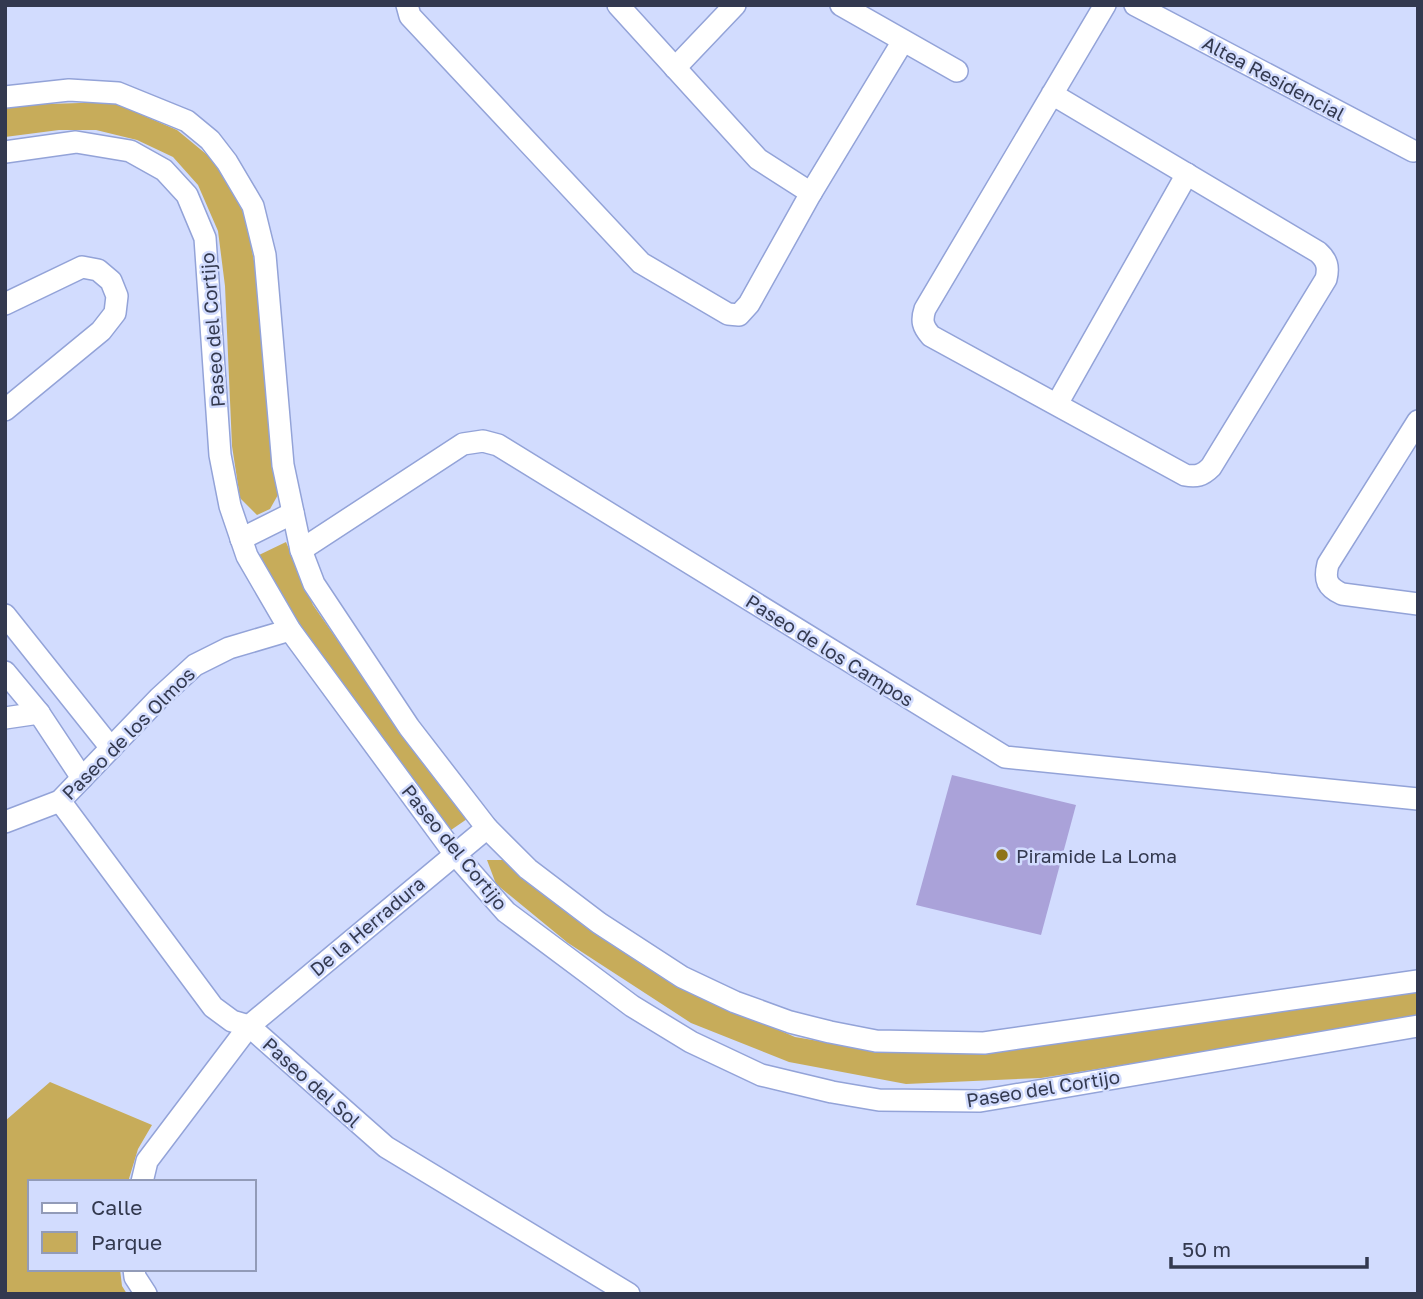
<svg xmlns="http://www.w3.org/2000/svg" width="1423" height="1299" font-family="'Golos Text',sans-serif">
<rect width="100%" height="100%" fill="#d2dcfe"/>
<g fill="#c7ac5a">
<path d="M112,102L177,130L217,163L245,215L256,271L279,493L270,509L257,515L240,498L232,446L225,286L218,231L198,185L173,157L137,140L96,130H59L5,137V109L15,105Z"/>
<path d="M286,542L313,605L416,753L467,819L451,830L301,627L259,555Z"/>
<path d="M487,860H504L567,910L707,999L795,1037L884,1052L984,1054L1418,991V1018L1041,1078L906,1084L789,1062L691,1023L568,943L496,884Z"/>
<path d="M50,1082L152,1125L138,1149L128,1182H30V1269H120L122,1286L127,1294H5V1121Z"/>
</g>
<path fill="#aaa2d9" d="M952,775L1076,805L1041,935L916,905Z"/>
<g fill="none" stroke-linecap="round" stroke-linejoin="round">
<g stroke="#93a3d8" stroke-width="24">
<g id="street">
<path d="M407,5L410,16L641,263L728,314L739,315L749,304L811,193L903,41"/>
<path d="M618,5L758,159L811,193"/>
<path d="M841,5L957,71"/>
<path d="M1135,5L1413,151"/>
<path d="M675,68L735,5"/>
<path d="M1052,94L1318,252C1327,260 1329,267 1326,279L1211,467C1202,476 1196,477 1185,475L931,336C923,327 921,321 925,309L1105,5"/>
<path d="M5,97L69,90L118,93L187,121L210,140L227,162L253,206L265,255L283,465L301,550L314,584L409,727L487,828L528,869L599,923L682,977L735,1002L790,1022L830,1032L876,1041L984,1043L1418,981"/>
<path d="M5,152L76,142L130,151L164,170L187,195L205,238L220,455L230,506L247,556L290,630L454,853L506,912L632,1006L691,1042L761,1075L832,1092L879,1100L980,1101L1418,1026"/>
<path d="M5,304L82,267L98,270L111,281L117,296L115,313L101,331L5,410"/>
<path d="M1057,404L1187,174"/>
<path d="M1418,421L1328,564C1324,580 1327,587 1342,594L1418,604"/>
<path d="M241,539L293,513"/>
<path d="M301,550L463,444L483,441L498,445L1005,757L1418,799"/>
<path d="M5,615L111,748"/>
<path d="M5,672L39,713L82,778"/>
<path d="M5,718L39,713"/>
<path d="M60,801L213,1007L232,1021L249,1026L386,1147L629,1294"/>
<path d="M5,822L60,801L159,698L195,665L229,648L290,630"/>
<path d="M142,1182L147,1161L249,1026L487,828"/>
<path d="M134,1269L135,1277L146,1294"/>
</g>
</g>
<use href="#street" stroke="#fff" stroke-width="21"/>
</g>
<circle fill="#8e7419" stroke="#d2dcfe" stroke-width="2.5" cx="1002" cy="855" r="7"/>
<g text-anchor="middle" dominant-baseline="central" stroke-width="5" stroke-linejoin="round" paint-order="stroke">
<g font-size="19" fill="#33394f" stroke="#d2dcfe">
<text transform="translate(1274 78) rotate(28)">Altea Residencial</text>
<text transform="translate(212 330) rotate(-94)">Paseo del Cortijo</text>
<text transform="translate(830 650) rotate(32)">Paseo de los Campos</text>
<text transform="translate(128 733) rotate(-45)">Paseo de los Olmos</text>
<text transform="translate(455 847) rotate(51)">Paseo del Cortijo</text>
<text transform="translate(367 926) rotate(-40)">De la Herradura</text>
<text transform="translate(312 1082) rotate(42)">Paseo del Sol</text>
<text transform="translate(1043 1088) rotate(-9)">Paseo del Cortijo</text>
</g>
<g font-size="19" fill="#33394f" stroke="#d2dcfe" text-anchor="start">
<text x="1016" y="855">Piramide La Loma</text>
</g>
</g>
<rect width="1423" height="1299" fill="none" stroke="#33394f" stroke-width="14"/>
<rect x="28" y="1180" width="228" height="91" fill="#d2dcfe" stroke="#929bb8" stroke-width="2"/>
<rect x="42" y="1203" width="35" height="10" fill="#ffffff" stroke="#929bb8" stroke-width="2"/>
<text x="91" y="1215" font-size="21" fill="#33394f">Calle</text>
<rect x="42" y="1232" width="35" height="21" fill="#c7ac5a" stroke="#929bb8" stroke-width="2"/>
<text x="91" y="1250" font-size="21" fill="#33394f">Parque</text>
<path d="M1171 1257v10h196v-10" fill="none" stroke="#33394f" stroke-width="3.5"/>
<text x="1182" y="1257" font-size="21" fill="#33394f" stroke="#d2dcfe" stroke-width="5" paint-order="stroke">50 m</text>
</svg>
